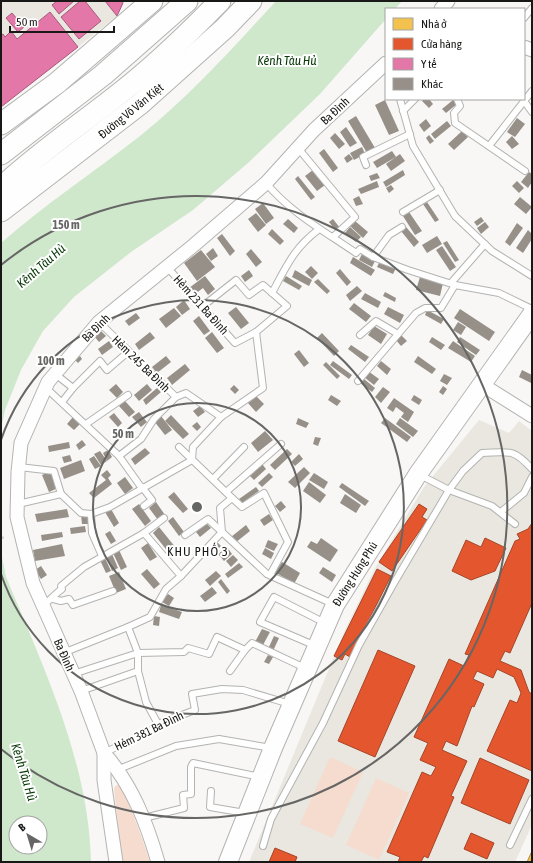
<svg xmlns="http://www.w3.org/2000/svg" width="533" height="863" font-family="'Asap Condensed',sans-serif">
<rect width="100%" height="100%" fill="#f8f7f5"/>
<g fill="#e9e7e0">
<path d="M1,1H124L117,16L78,47L50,12L17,39L11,31L5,37L3,34L1,35Z"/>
<path d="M479,420L509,433L519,421L532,431V825L515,862H249L345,630L374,570L424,487Z"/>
</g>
<g fill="#f5dcce">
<path d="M330,757L363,772L333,838L300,824Z"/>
<path d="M376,778L409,793L379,860L346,845Z"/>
<path d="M118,785C126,790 146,850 150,862H122L114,789L115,786Z"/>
</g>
<g fill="#cfe8cc" fill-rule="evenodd">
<path d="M276,1H402L395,9H386V19L320,94L248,163L193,210L131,252L74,297L43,331L21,370L5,410L1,429V243C45,204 94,172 140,136C190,96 233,48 276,1Z"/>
<path d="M1,552L6,577C44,668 89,763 91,862H1ZM16,823H40V847H16Z"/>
</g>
<path fill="#f2c14e" stroke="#b18e3d" d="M532,851V862H527Z"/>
<g fill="#e4572e" stroke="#a74427">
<path d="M419,504L427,509L422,517L427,520L392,571L379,562Z"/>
<path d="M532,523V603L510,653L505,651L500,661L521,670L529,692L532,694V771L487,751L510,700L517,703L521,693L514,677L497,669L493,678L477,671L473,679L484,684L474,707L472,706L457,746L446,741L442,750L467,761L451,796L454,797L428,858L424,856L421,862H398L400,857L387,852L422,772L431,776L436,767L420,760L428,743L414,737L449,659L464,666L469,655L465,654L515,541L520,539L517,534L528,529Z"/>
<path d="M485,538L506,548L495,571L471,580L452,571L466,540L481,547Z"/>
<path d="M377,569L391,576L350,657L345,654L342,660L334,656Z"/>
<path d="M378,650L415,666L375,757L338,741Z"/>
<path d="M480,758L529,780L510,824L461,803Z"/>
<path d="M471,833L494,843L487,859L464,849Z"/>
<path d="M275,848L297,857L295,862H269Z"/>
</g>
<g fill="#e377a8" stroke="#a65a7c">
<path d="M57,1H74L59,14L52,5Z"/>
<path d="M80,1H85L101,21L79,39L61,17Z"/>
<path d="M105,1H122L123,3L117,16Z"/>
<path d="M50,12L78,47L1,107V35L3,34L5,37L11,31L17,39Z"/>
<path d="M12,13L24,27L18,32L6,18Z"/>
</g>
<g fill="#969088">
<path d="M424,99H429L433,104L429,108L422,101Z"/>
<path d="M385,100L399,131L389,135L375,105Z"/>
<path d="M453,100L457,104L446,113L442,109Z"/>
<path d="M356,116L375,148L367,153L348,121Z"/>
<path d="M517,118L525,124L515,137L507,132Z"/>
<path d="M426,119L431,126L424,132L419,125Z"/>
<path d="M447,121L451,126L435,139L431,134Z"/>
<path d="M346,127L357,143L350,147L340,132Z"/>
<path d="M462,131L468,137L454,150L448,144Z"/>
<path d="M335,133L345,144L339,149L330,138Z"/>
<path d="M429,135L434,141L430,144L426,138Z"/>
<path d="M512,136L519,144L512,149L506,142Z"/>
<path d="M362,147L365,154L354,160L350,153Z"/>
<path d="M324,149L338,168L333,172L319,153Z"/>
<path d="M392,151L396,157L377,168L373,162Z"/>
<path d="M349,154L353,159L347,163L344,158Z"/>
<path d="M400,154L405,161L391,171L386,164Z"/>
<path d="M313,170L325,185L317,191L305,176Z"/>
<path d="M403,170L405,175L386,187L383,182Z"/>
<path d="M529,172L532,174V182L528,188L521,182Z"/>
<path d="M377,173L380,178L371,181L369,176Z"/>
<path d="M298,176L315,197L311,200L295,179Z"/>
<path d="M377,181L379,187L361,194L358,189Z"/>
<path d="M517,181L524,188L519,193L512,186Z"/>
<path d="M391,185L394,189L389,193L386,188Z"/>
<path d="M359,196L363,204L356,206L353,199Z"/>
<path d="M520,197L532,207L526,214L514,204Z"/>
<path d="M427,202L439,220L435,222L423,204Z"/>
<path d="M263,203L274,218L266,224L255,209Z"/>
<path d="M409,212L422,231L415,235L403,216Z"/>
<path d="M256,213L266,225L258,232L248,219Z"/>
<path d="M481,217L484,221L477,226L474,222Z"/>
<path d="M288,219L298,228L294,233L283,224Z"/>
<path d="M333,219L340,228L336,231L329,222Z"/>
<path d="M355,221L368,232L363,238L350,226Z"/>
<path d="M485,222L489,227L481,234L477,228Z"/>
<path d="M517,223L523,228L510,246L505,242Z"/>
<path d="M350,227L361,237L356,242L345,233Z"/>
<path d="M406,227L419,242L414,247L401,231Z"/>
<path d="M272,229L284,241L280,245L268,234Z"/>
<path d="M528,230L532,234V239L523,253L516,248Z"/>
<path d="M222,234L235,251L230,256L217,238Z"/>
<path d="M437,236L442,244L427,253L422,245Z"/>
<path d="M447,241L459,260L455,262L443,243Z"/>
<path d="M442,246L456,267L450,271L436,250Z"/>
<path d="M213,248L218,256L211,261L206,254Z"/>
<path d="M251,249L262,262L256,267L246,254Z"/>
<path d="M201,250L215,267L197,281L184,263Z"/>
<path d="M363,252L376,259L372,267L359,260Z"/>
<path d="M353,257L375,270L371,276L350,263Z"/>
<path d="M380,261L396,268L393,274L377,267Z"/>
<path d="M311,266L318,273L312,279L305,272Z"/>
<path d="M340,269L351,282L347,286L336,273Z"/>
<path d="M249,270L253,276L245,282L241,276Z"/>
<path d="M295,270L312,280L309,286L292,277Z"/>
<path d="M205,276L215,289L208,295L203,288L194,295L189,288Z"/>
<path d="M286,276L302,286L299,290L283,281Z"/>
<path d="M420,277L443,283L440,296L416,290Z"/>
<path d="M318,279L330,291L327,294L314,282Z"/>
<path d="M357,286L362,291L350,301L346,295Z"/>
<path d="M385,292L396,298L395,302L383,296Z"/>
<path d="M365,293L381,302L378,308L361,299Z"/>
<path d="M184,300L190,309L182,315L176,307Z"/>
<path d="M354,303L371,316L366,322L349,309Z"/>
<path d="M236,307L249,323L241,329L228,313Z"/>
<path d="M388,307L404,315L400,323L384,314Z"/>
<path d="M174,308L181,316L166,328L159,319Z"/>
<path d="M460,309L495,332L489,341L454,318Z"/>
<path d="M427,310L444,319L441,324L425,315Z"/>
<path d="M136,313L140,318L129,326L125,321Z"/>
<path d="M199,316L210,331L204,335L193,321Z"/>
<path d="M458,322L466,327L461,335L453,330Z"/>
<path d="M374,326L387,334L381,344L368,335Z"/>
<path d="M101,331L106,336L99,342L94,336Z"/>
<path d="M150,332L155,338L139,350L135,344Z"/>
<path d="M212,332L224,348L217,353L205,338Z"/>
<path d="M322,333L339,351L334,356L317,338Z"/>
<path d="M401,335L407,341L401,346L396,340Z"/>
<path d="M432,337L445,345L441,350L429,342Z"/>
<path d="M460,337L480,350L476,355L457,342Z"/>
<path d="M109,341L113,347L102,355L98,349Z"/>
<path d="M453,341L475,356L471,362L448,348Z"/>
<path d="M351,345L369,357L365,362L348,349Z"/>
<path d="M299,350L309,363L304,367L294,354Z"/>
<path d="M80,356L82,359L78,363L75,360Z"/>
<path d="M166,356L171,362L157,373L152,367Z"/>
<path d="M418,356L436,369L432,374L414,362Z"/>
<path d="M333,361L352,375L349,379L330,365Z"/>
<path d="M381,361L391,369L387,375L377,366Z"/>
<path d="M326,362L340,376L337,379L323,365Z"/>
<path d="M185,364L190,370L172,385L167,378Z"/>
<path d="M522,370L532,375L531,383L519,377Z"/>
<path d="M368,371L379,379L374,385L364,377Z"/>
<path d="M444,374L452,378L447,385L440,381Z"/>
<path d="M364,379L375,388L372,392L360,383Z"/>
<path d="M116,384L123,392L117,398L109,390Z"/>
<path d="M147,384L152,390L139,401L134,395Z"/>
<path d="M234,385L239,390L235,394L230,389Z"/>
<path d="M443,386L447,389L443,395L439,392Z"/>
<path d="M383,387L390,392L381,403L375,397Z"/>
<path d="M157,388L161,392L146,405L143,400Z"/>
<path d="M255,395L264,404L256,412L247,402Z"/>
<path d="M331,395L341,401L337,406L328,400Z"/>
<path d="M414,395L422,400L419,405L411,400Z"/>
<path d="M394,398L414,412L408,422L401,417L404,413L396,407L393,412L387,408Z"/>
<path d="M125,401L135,412L129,417L119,406Z"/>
<path d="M200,406L205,412L198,417L193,411Z"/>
<path d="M139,412L147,422L141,427L132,417Z"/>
<path d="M114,413L122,423L118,427L109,417Z"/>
<path d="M171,415L189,434L183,439L165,421Z"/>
<path d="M161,416L172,430L165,435L154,421Z"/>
<path d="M73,417L80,424L74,430L67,424Z"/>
<path d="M298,418L309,423L306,428L296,424Z"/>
<path d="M385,418L411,437L407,442L381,423Z"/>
<path d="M400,418L418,431L413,437L396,424Z"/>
<path d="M197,422L201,427L197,431L192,426Z"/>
<path d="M265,431L273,440L258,452L251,443Z"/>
<path d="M315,437L321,438L318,446L313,444Z"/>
<path d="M82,440L86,445L79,450L76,445Z"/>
<path d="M69,442L70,448L49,452L48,446Z"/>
<path d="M145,448L150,453L135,465L131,459Z"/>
<path d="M287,449L292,454L275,470L270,465Z"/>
<path d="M108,450L112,457L107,461L103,453Z"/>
<path d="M100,451L107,461L101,465L94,454Z"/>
<path d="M299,454L303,459L295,466L291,462Z"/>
<path d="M70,455L72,461L64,463L62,457Z"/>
<path d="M94,456L101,466L95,469L89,459Z"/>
<path d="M81,460L85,471L64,479L60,468Z"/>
<path d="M262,464L266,469L254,480L249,475Z"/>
<path d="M304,467L310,473L295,488L288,482Z"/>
<path d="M107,470L111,475L108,478L112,484L94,498L89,493L106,480L101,475Z"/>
<path d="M52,471L58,488L49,492L42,475Z"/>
<path d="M269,473L273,477L262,487L258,483Z"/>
<path d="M314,473L328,482L324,489L309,480Z"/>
<path d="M125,477L133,488L125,494L117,483Z"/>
<path d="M309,482L326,495L320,503L303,491Z"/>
<path d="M342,483L369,501L365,506L339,487Z"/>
<path d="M256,487L259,491L242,503L239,499Z"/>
<path d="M174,492L188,509L183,513L168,497Z"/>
<path d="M345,494L361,505L356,513L340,503Z"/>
<path d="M281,501L286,507L280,512L275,506Z"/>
<path d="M156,502L165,515L158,520L149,508Z"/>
<path d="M139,504L151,521L145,526L132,509Z"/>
<path d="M67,509L69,517L37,522L35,514Z"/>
<path d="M111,509L119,523L114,527L105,512Z"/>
<path d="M269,514L273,520L264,526L260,520Z"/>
<path d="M81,515H90L91,524H82Z"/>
<path d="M173,517L184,532L179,536L168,521Z"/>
<path d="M206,523L211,528L200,537L196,532Z"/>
<path d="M246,525L250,531L235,543L231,537Z"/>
<path d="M85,526L86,532L71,534L70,528Z"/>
<path d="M159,527L176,548L169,553L153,533Z"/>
<path d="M110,531L116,541L111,544L105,534Z"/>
<path d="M62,532L63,537L42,541L41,535Z"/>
<path d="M321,538L338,550L330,562L307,547L311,541L317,544Z"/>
<path d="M268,540L278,544L274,551L265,547Z"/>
<path d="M217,542L221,546L214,553L210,549Z"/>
<path d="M148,543L157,557L150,561L141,548Z"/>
<path d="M62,544L65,556L35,561L33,550Z"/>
<path d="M227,547L232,554L224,561L218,554Z"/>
<path d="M265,548L274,553L271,559L262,554Z"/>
<path d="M119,550L127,567L121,570L113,553Z"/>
<path d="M112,554L118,568L112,571L106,557Z"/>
<path d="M233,555L238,560L231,567L226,561Z"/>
<path d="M105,558L111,571L106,573L100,560Z"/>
<path d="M282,562L300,573L294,584L275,572Z"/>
<path d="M239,563L243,567L228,578L225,574Z"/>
<path d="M41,566L47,575L41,579L35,570Z"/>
<path d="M323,567L336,575L332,582L319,573Z"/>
<path d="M147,569L160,584L154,589L141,574Z"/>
<path d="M216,571L221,576L210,586L205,580Z"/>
<path d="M119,572L126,589L116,593L109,576Z"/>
<path d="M221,579L230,591L227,594L218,582Z"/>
<path d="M212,587L217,593L205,602L200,596Z"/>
<path d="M168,594L174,598L169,606L162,602Z"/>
<path d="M161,605L182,612L179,619L159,612Z"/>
<path d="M154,616L160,617L159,626L153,625Z"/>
<path d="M262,629L270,632L263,645L255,642Z"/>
<path d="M274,636L279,638L273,651L268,649Z"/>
<path d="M268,655L273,657L269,664L264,662Z"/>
</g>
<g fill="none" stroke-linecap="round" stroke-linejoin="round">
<g stroke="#b3b3b1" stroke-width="8">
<g id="service">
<path d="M524,18L532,8"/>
<path d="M400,99L413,146L455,216L492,251L532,276"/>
<path d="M457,99L460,106L454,113L455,123L525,171"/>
<path d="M524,101L532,112"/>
<path d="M403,111L415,99"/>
<path d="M489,146L532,91"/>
<path d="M298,148L355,217L333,237"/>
<path d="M366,165L363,157L410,134"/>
<path d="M266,183C291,213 324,231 356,253L360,249L373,257L408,270L455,285L499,293L532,309"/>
<path d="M403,212L440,190"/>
<path d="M373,257L389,235L402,227"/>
<path d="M167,267L235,343L256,332L287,306L263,285L249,295L236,280L203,306"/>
<path d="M451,283L485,244"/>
<path d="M272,293C286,267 294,248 318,230"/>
<path d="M360,335L376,321L398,334"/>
<path d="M54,373L73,388L62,402"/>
<path d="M358,381L416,313L425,308H441L455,285"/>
<path d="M46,388L119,456L141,487"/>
<path d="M73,388L100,361L107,370L128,352"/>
<path d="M221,417L263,388L256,332"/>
<path d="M86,424L128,395"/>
<path d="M179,447L232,498L220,508L222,532L267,574L333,604"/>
<path d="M119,456L141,439L154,419L176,397"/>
<path d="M19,467L54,471L61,494"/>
<path d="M420,475L449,490L463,471L482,453C509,452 513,448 532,469"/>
<path d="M213,479L244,447"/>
<path d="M142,487L152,500L144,506"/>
<path d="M226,492L281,444"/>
<path d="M232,498L242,507L264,493L288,542L270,575"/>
<path d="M18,504L61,494L81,513L91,514"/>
<path d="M502,511L524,493L532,477"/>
<path d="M91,514L110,507L192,460L193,447L221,417L186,393L176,397L99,322"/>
<path d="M91,514L92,533L102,556"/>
<path d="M144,533L164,518"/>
<path d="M53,599L61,601L69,599L73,605L113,591"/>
<path d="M43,606C50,600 55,594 62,589L61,586L84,567L144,533L181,576"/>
<path d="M128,627L138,653V671L146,702L158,724"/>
<path d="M316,646L260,622L274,597L325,623"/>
<path d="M63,653L128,627L150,617L166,589L181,576L222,532L208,519L185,535"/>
<path d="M230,671L245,650"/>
<path d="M73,674L138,653L184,652L188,648L209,654L217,637L245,650L252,643L305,668"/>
<path d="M81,691L138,671"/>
<path d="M104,753L155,728L158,724L195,710L192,694L222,689L243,690L290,704"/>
<path d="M119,769L176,746L219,739L271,748"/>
<path d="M211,791L210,807L245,813"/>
<path d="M144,818L184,808L183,795L191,794V767L193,763L260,777"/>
<path d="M510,845L532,799"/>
<path d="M263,846L271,819L323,723L359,645L394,583L449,490L492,506L515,524"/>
</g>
</g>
<g stroke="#b3b3b1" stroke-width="15">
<g id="minor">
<path d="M441,9L448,1"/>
<path d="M524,47L532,50"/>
<path d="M481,384L532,416"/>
<path d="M104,753C132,785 146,821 158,862"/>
<path d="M116,862L104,780V753L81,691L33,583L17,517L18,472L21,443L48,382L99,322L194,245L266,183L314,130L386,63"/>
</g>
</g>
<g stroke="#b3b3b1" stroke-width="20">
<path id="secondary" d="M228,862L273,748L335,605L418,474L532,314"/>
</g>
<g stroke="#b3b3b1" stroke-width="23">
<g id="trunk">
<path d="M1,124L57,83L152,1"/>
<path d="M1,154L103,75L187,1"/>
<path d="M1,188C36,155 77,127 115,97C153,68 187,35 220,1"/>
<path d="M1,211L140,104L225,28L251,1"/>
</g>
</g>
<path stroke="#d4d4d3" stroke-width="2.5" stroke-dasharray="3 3" stroke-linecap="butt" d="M1,538L7,537"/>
<use href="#service" stroke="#fefefe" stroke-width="6"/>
<use href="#minor" stroke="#fefefe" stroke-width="13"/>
<use href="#secondary" stroke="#fefefe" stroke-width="18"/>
<use href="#trunk" stroke="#fefefe" stroke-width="21"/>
</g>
<g fill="none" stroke="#666664" stroke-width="2">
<circle cx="197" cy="507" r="104"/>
<path d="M1 440A207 207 0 1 1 1 574"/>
<path d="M1 265A311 311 0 1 1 1 749"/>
</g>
<g text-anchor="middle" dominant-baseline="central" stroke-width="4" stroke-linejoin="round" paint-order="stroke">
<g font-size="12" fill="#181816" stroke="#fff">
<text transform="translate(131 111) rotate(-39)">Đường Võ Văn Kiệt</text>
<text transform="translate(335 111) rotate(-43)">Ba Đình</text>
<text transform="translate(201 305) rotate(48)">Hẻm 231 Ba Đình</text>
<text transform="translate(96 328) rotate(-45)">Ba Đình</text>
<text transform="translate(141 364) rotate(44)">Hẻm 245 Ba Đình</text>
<text transform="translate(355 574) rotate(-58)">Đường Hưng Phú</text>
<text transform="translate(64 655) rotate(66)">Ba Đình</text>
<text transform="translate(149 731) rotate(-26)">Hẻm 381 Ba Đình</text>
</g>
<g font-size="13" font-style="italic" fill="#093b08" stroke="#fff">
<text x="287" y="60">Kênh Tàu Hủ</text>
<text transform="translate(41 266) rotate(-41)">Kênh Tàu Hủ</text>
<text transform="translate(24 772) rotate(73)">Kênh Tàu Hủ</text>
</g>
<g font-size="13" letter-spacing="1" fill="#181816" stroke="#fff">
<text x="198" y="551">KHU PHỐ 3</text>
</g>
</g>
<circle cx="197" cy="507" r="6" fill="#666664" stroke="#fff" stroke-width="2"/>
<g font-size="12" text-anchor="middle" font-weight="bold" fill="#666664" stroke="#fff" stroke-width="4" stroke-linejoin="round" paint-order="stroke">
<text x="66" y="229">150 m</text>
<text x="51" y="365">100 m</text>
<text x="123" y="438">50 m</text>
</g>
<rect width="533" height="863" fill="none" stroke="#181816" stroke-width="4"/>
<rect x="385" y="8" width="140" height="92" fill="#ffffff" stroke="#a3a3a2"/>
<rect x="393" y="18" width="20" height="12" fill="#f2c14e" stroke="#a3a3a2"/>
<text x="421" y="28" font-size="12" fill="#181816">Nhà ở</text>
<rect x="393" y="38" width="20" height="12" fill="#e4572e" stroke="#a3a3a2"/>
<text x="421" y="48" font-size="12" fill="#181816">Cửa hàng</text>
<rect x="393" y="58" width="20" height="12" fill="#e377a8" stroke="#a3a3a2"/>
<text x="421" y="68" font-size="12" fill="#181816">Y tế</text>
<rect x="393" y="78" width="20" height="12" fill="#969088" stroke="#a3a3a2"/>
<text x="421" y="88" font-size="12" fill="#181816">Khác</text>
<g transform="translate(28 835) rotate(322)"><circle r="19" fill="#ffffff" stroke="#a3a3a2"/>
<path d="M0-3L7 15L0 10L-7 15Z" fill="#666664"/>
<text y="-6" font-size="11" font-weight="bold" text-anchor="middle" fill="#181816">B</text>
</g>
<path d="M10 26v6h104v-6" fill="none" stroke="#181816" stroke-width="2"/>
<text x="16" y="26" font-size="12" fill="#181816" stroke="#ffffff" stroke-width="3" paint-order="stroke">50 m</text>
</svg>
